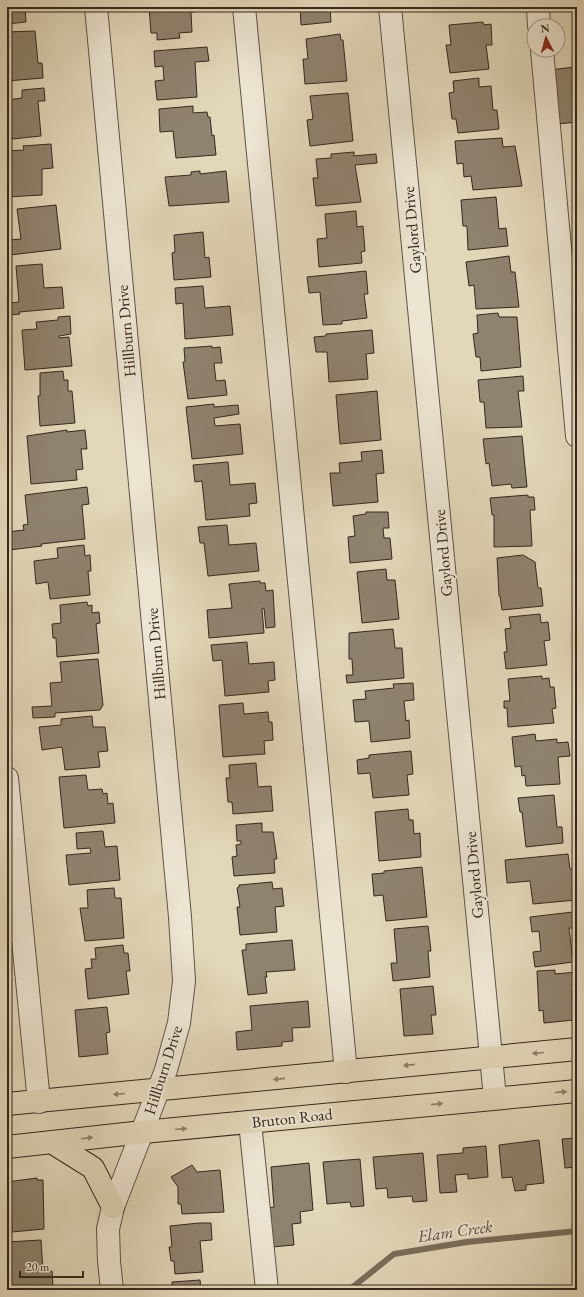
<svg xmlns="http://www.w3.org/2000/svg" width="584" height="1297" font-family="'EB Garamond',serif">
<rect width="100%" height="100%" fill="#e2d7b9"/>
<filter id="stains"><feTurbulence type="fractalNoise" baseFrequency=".005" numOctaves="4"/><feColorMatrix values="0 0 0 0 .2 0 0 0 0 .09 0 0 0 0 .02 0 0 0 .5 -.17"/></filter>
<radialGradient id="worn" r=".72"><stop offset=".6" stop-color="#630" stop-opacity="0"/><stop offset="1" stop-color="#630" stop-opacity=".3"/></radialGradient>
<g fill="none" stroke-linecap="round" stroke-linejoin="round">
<path stroke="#796e5b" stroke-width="6" d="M349,1290L394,1254L467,1242L577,1231"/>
</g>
<g fill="#8f836f" stroke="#35281e">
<path d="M7,7H32L25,8L26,22L7,24Z"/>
<path d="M149,7H195V12H191L192,32L179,33L180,38L157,40V33H151Z"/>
<path d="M300,7H330L331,22L301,25Z"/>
<path d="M483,22L484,25L491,24L492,45H486L489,69L450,73L446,45H451L449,25Z"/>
<path d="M35,31L38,63H42L43,78L7,81V32Z"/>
<path d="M340,34L341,40H343L347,81L305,84L303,59H308L306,39Z"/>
<path d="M207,47L209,61L195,62L197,97L157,100L155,81L164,80L163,66L155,67L154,51Z"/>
<path d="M574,67L577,99V122L558,124L550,70Z"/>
<path d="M479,78V87L491,86L493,110H497L499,129L458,133L456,119H452L449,93L454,92L453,81Z"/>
<path d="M44,88L45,101H38L41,136L12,139L10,117H7V100L22,98V90Z"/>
<path d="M348,93L353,141L310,146L307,120L313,119L310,96Z"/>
<path d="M193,106V113L207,112L208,117H210L212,136L214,135L216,155L176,158L173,131L160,132L159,109Z"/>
<path d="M502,138L503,147L515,146L522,186L473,190L471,176L464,177L463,163L457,164L455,141Z"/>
<path d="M51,144L53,168L42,169V195L7,197V151L24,150L23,146Z"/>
<path d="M354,152V156L376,154L377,163L355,165L361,202L316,206L313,178H318L316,159L331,158V154Z"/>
<path d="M200,171V174L226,171L229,202L169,206L165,177L191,175V172Z"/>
<path d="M496,197L499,229L506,228L508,246L468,250L467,226H463L461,200Z"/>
<path d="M56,205L61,249L10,255L9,240L21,239L17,209Z"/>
<path d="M356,211L357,227L363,226L365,251L361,252L362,263L319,267L317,239L327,238L325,214Z"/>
<path d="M203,232L205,258L209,257L211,277L174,280L172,253L175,252L174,235Z"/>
<path d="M509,256L511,272H515L519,307L476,309L474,285L469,286L466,262Z"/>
<path d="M42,264L44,288L62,287L64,308L19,312L20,314L10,315L9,303L19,302L16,266Z"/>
<path d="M366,271L368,294H364L367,318L342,321V324L323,325L320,292L309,293L307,277Z"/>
<path d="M203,286L205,308L230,306L233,335L185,339L183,303L176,304L175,288Z"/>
<path d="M498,313L499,317H517L521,367L481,371L480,357H476L473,334L478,333L477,315Z"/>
<path d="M70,316L71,334L59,336V338L69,337L72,366L25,370L22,330L37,329L36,322L58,320V317Z"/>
<path d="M372,330L374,353L366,354L368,379L329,382L327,352H316L314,337L326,336V334Z"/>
<path d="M212,346V348L220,347L222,363H214L216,381L225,380L227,395L188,399L183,362H185L184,348Z"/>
<path d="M63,371L64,380H68V391H72L75,423L40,426L38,396H40V373Z"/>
<path d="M523,376L524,391H518L522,427L486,428L484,402H480L478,380Z"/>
<path d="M377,391L381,440L340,444L336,395Z"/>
<path d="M214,404V407L238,405L239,414L214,418L215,426L240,424L243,454L192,459L186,407Z"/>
<path d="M67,430V432L85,430L87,449H81L83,469L76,470L77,480L31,484L27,436Z"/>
<path d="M522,436L527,487L512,488L511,484L492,486L489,463L486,464L483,439Z"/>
<path d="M382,450L384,473L376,474L378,502L333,506L330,473H340L339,463L362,461L361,452Z"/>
<path d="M228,462L230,485L255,483L257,503L249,504L250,516L206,520L202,481L195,482L193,465Z"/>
<path d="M87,487L89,504L82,505L85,539L41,544L42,546L9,550L7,532L24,530L23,525L28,524L25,495Z"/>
<path d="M528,495V497H534L535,510H530L532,546L494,547V515H492L490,498Z"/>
<path d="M366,512H388L389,528H383L384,538H390L392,559L350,563L348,537L355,536L353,516L366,514Z"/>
<path d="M227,525L229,545L256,543L259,571L208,576L204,543H200L198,527Z"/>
<path d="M84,545L85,556L90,555L91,571H88L90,595L50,599L48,582L36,584L34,561L58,558L57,548Z"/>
<path d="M523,555L535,562L538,588H541L543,606L502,610L500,596H499L497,558Z"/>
<path d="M386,569L387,580H395L399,619L362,623L357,572Z"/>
<path d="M260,581V583H265L266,591L273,590L275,627L266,628L264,608L262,609L264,633L209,638L207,610L232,608L229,584Z"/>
<path d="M87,602L88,606L92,605V613L99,612L100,623L96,624L99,653L57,657L56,638H53L52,624L61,623L60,605Z"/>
<path d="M540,614L541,623L548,622L550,640L544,641L547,665L506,669L504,652H507L505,629L511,628L509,617Z"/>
<path d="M393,629L395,648H402L404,678L347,683L346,675H353L352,659H349V633Z"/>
<path d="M247,642L249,664L274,662L275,680L268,681L269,692L225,696L222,660L213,661L211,645Z"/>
<path d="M98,659L103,705L100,710L55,713V717L33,718L32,707L52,706L50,683L62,682L60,662Z"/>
<path d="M542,676V679L549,678L550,687H554L556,708L552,709L554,723L508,727L507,708H504V701H510L508,679Z"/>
<path d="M413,683L414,700L404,701L406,721L409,720L410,738L371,742L369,721L355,722L353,700L366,699L365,691L394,688L393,684Z"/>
<path d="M243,703L244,714L268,712L269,722H272L273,740L264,741L265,754L223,757L219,705Z"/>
<path d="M92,716L93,727H105L108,751L98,752L100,767L65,770L62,747L42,750L39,727L61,725V719Z"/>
<path d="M535,734L536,741L557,739V743L568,742L570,756L558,757L560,784L526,786L525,775L522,776L521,766L515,767L512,737Z"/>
<path d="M411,751L413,774L407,775L409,795L373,798L370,773L358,774L357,760L369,758V755Z"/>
<path d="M256,763L258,787L271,786L273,811L233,814L232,802H228L226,778H230L229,765Z"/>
<path d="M86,775L88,790L102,789L103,794L107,793L108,804L113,803L115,823L64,828L59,777Z"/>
<path d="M554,795L557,827H562L563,843L526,847L522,812H520L518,798Z"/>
<path d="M408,809L409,820H413L414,834L420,833L421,857L379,861L375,812Z"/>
<path d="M262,823V832H273L277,859H274L275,873L234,876L232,857L237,856L236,845L241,844V841H237L236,825Z"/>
<path d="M103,831L105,847L117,846L120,880L69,885L66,855L91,853L90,848L77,849L76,833Z"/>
<path d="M568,854L570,869H574L576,900L533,904L530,881L507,883L505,860Z"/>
<path d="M422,867L427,917L386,921L383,895L374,896L372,874L384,873V871Z"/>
<path d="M272,882L273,889L282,888L284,906L275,907L277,932L240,935L237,907H240L237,888L239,887V885Z"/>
<path d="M114,888L115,898H121L124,938L85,941L80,908H88L87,890Z"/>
<path d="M573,912L575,928H569L573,962L535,967L533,952L541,951L539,931L532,932L530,917Z"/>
<path d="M428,926L431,951H428L430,977L393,981L391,963H397L394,929Z"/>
<path d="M292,940L295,970L266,972L267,977H265L267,993L248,995L242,950H246V944Z"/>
<path d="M123,945L124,953H128L130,971H126L129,994L88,999L85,969L92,968L91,959H96L95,948Z"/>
<path d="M555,970V974L577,972V990L572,991L574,1020L544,1023L543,1010L539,1011L537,971Z"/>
<path d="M433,986L436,1015H431L433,1034L404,1036L400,989Z"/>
<path d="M308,1001L310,1027L292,1028L293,1041L282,1042V1046L237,1050L236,1032L252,1030L250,1006Z"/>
<path d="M107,1007L110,1032L106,1033L108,1054L79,1057L75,1010Z"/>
<path d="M577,1138V1167L565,1168L562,1139Z"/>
<path d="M539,1140L544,1183L526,1185V1190L515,1191L512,1177L502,1178L499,1145Z"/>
<path d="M486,1146L488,1177L468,1179V1174L455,1175L457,1192L440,1193L437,1155L463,1153V1148Z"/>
<path d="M423,1153L427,1201L413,1202L412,1196L388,1198L387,1188L376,1189L373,1157Z"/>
<path d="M360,1159L364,1206L351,1207L350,1202L327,1204L323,1162Z"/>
<path d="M309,1163L313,1210L300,1212L301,1223L292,1224L294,1245L272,1247L267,1208L274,1207L271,1167Z"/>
<path d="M192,1165L197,1172L220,1170L224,1212L182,1214L181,1204H178V1187L171,1177Z"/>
<path d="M37,1178V1180H43L44,1229L12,1232L9,1204H7V1182Z"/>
<path d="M199,1223H211L212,1240L200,1241L203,1272L175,1274L174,1261H171L169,1247H172L170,1226Z"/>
<path d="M41,1240L43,1272L52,1271L53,1287L8,1290L7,1242Z"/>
<path d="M200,1280L201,1290H172V1282Z"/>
</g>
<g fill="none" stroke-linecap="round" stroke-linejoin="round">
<g stroke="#605445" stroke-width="24">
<g id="minor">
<path d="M96,7L180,917L184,981L179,1023L166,1070L113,1207L108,1229L109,1261L112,1290"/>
<path d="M244,7L346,1072"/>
<path d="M390,7L495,1098"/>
<path d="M538,7L539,26"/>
<path d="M542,50L577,436"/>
<path d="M7,778L39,1102"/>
<path d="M250,1122L267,1290"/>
</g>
</g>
<g stroke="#35281e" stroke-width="24">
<g id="major">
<path d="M7,1104L577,1049"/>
<path d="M53,1143L93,1168L113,1207"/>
<path d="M7,1147L143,1132L577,1091"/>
</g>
</g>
<use href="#minor" stroke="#ece5d2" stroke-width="22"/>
<use href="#major" stroke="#e2d7b9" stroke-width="22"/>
</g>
<defs><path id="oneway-solid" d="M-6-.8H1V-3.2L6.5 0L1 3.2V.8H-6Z"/></defs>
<g fill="#8c806c">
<use href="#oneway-solid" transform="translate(538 1053) rotate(175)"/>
<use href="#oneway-solid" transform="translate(409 1065) rotate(174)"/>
<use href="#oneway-solid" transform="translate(279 1079) rotate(174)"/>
<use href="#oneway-solid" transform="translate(561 1092) rotate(-5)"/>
<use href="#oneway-solid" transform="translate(119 1094) rotate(175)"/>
<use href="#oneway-solid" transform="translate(437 1104) rotate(-6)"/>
<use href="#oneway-solid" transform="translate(181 1129) rotate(-5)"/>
<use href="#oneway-solid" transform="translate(87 1138) rotate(-7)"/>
</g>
<g text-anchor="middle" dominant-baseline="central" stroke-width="4" stroke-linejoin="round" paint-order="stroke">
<g font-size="16" fill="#35281e" stroke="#ece5d2">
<text transform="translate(412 230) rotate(-95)">Gaylord Drive</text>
<text transform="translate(126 331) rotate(-95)">Hillburn Drive</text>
<text transform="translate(443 553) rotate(-95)">Gaylord Drive</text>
<text transform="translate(156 654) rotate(-95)">Hillburn Drive</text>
<text transform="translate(474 875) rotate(-95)">Gaylord Drive</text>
<text transform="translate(163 1070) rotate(-72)">Hillburn Drive</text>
<text transform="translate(292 1118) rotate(-6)">Bruton Road</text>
</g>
<g font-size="17" font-style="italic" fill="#574b3d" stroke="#ece5d2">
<text transform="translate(455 1231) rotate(-8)">Elam Creek</text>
</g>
</g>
<rect width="584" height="1297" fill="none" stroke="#e2d7b9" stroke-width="24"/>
<rect x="8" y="8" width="568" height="1281" fill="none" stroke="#35281e" stroke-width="2"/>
<rect x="12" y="12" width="560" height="1273" fill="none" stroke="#35281e"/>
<g transform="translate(546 38) rotate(354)"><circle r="19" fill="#ece5d2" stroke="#a3998a"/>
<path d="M0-3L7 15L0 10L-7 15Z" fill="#8f2418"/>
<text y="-6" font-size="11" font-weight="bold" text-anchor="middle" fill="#35281e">N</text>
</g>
<path d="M20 1271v6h63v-6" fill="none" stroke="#35281e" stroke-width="2"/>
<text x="26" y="1271" font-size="12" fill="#35281e" stroke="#ece5d2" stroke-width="3" paint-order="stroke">20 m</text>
<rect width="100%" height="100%" filter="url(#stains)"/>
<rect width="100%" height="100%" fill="url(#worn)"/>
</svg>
